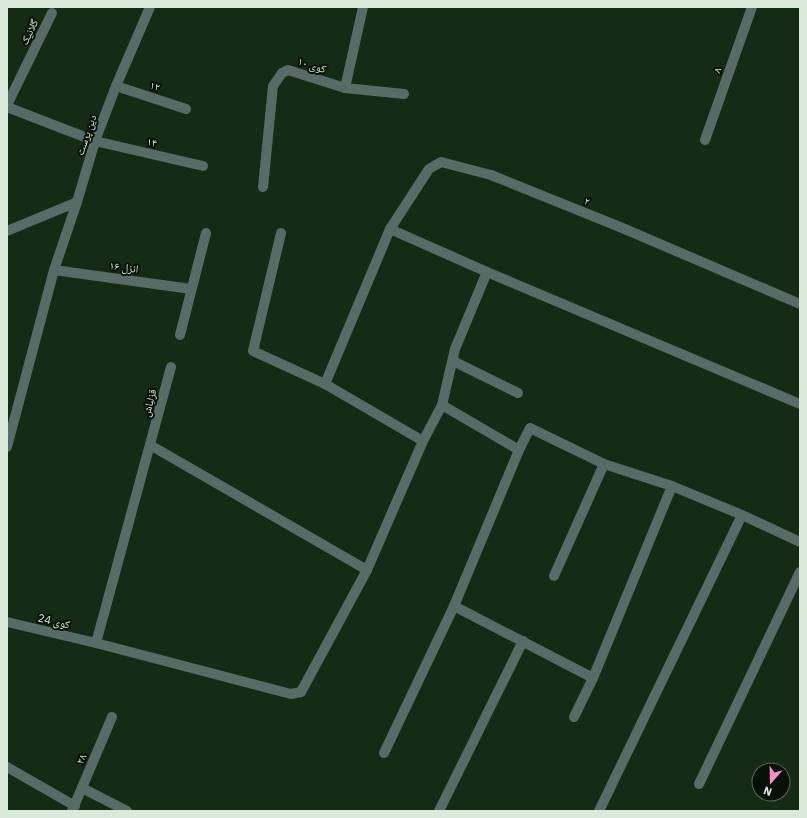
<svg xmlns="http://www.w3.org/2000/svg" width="807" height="818" font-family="'IBM Plex Sans','Noto Naskh Arabic',sans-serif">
<rect width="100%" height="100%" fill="#152b16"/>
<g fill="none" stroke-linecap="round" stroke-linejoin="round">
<g stroke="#586b66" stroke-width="10">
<path d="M116,86L186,109"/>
<path d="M345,88L404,94"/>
<path d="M7,105L52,13"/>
<path d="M7,107L95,141L203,166"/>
<path d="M705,140L752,7"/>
<path d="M263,187L273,86L282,73L288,70L345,88L363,7"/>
<path d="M390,229L429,169L441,162L491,175L620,227L800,304"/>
<path d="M7,231L77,202L95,141L116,86L150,7"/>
<path d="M281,233L253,351L325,384"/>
<path d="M54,270L191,289"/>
<path d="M180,335L206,233"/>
<path d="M453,361L518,393"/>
<path d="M171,367L96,643L291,694L301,692L367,570L423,441L442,405L519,450"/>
<path d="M442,405L455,349L487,272"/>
<path d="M423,441L325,384L390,229L487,272L800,404"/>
<path d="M150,445L367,570"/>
<path d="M7,447L54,270L77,202"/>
<path d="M554,576L604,464"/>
<path d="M454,606L593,678"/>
<path d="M7,622L96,643"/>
<path d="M574,717L593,678L672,486"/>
<path d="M384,753L454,606L519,450L530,428L604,464L672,486L742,515L800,542"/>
<path d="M7,767L75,806"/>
<path d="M699,784L800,572"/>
<path d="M82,788L127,811"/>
<path d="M72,811L112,717"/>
<path d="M439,811L523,641"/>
<path d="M599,811L742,515"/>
</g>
</g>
<g text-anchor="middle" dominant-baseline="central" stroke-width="4" stroke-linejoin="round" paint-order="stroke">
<g font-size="11" fill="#dbe9db" stroke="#081108">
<text transform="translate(29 32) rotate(-64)">گلانیک</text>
<text transform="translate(312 65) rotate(18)">کوی ۱۰</text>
<text transform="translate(717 70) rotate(-71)">۸</text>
<text transform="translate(155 86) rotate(18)">۱۲</text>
<text transform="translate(86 135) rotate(-71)">دین پرست</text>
<text transform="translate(152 142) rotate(13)">۱۴</text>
<text transform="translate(587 201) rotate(22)">۲</text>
<text transform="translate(124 267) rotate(8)">۱۶ انزل</text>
<text transform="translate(149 403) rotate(-75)">قزلباش</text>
<text transform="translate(54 621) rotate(13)">کوی 24</text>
<text transform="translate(81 759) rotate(-67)">۲۸</text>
</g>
</g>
<rect width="807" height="818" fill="none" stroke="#dbe9db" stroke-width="16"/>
<g transform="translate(771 782) rotate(200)"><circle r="19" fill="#081108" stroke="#5c675c"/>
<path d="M0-3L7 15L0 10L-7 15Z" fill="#fb8fc5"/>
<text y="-6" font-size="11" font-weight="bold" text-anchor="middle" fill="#dbe9db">N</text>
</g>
</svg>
